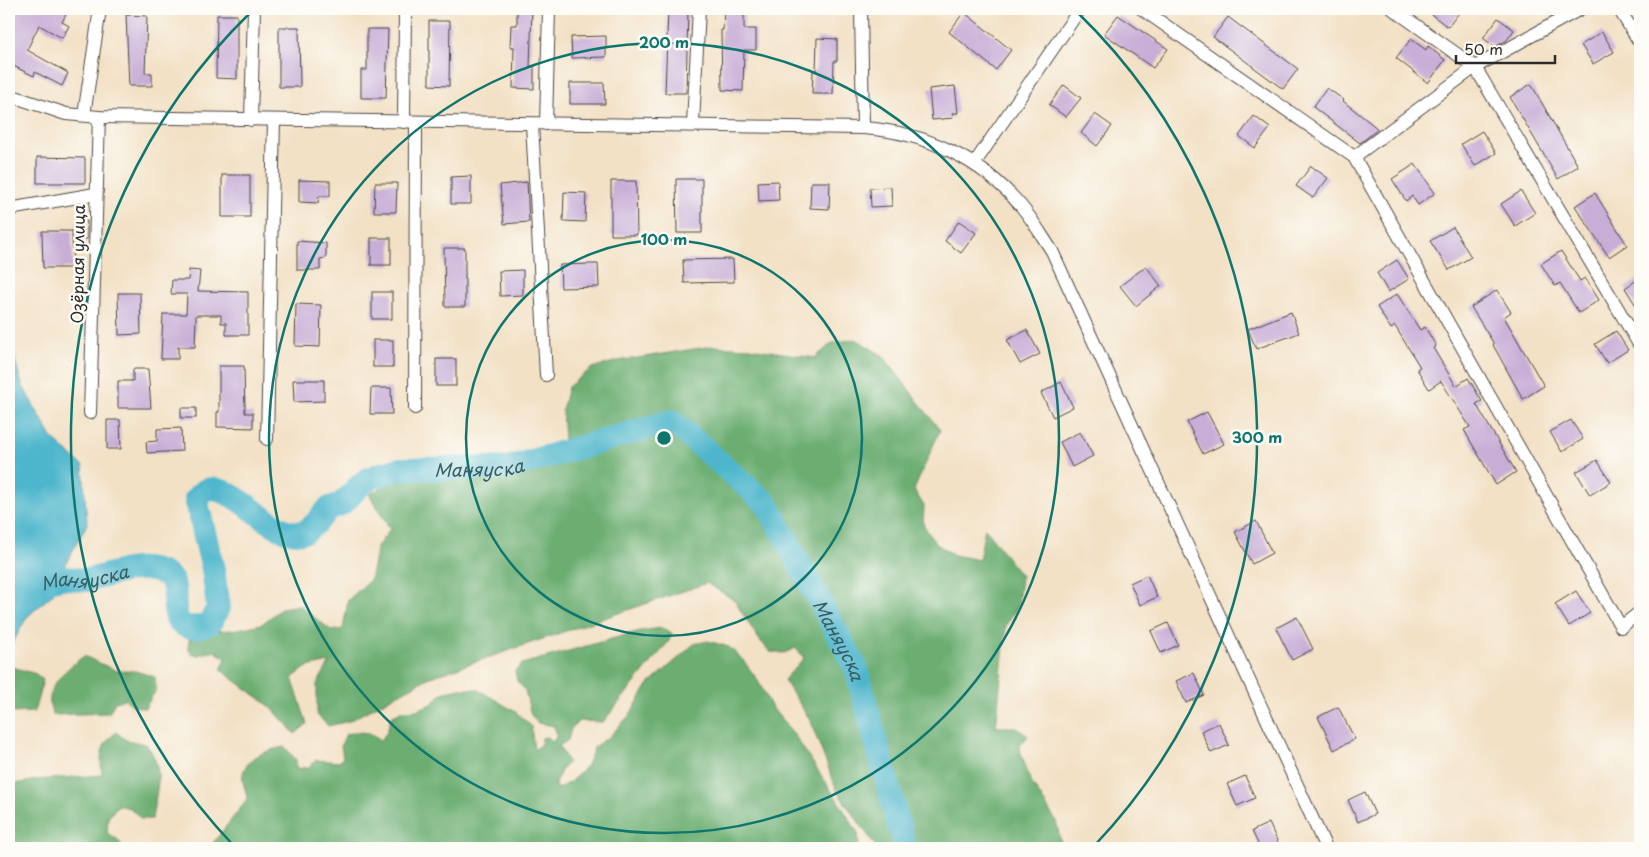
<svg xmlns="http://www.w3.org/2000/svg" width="1649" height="857" font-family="'Playpen Sans',sans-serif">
<rect width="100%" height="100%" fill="#fdfcf7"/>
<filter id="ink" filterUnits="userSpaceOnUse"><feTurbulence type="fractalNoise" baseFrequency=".02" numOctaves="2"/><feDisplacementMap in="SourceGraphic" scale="10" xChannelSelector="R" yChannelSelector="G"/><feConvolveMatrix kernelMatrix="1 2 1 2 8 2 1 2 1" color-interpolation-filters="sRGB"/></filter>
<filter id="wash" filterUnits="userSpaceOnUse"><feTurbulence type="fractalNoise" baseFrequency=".0096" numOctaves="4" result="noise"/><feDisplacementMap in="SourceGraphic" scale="20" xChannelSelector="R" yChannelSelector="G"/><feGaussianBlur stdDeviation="1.12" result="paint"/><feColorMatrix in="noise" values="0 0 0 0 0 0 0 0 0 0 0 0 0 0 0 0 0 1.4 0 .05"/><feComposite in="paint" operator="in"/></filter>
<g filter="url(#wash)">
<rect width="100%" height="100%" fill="#f3e1c6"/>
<g fill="#6cae72" stroke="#4c6c4e">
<path d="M856,339L883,356L940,430L914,490L924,506L923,524L935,543L954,555L979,560L985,528L1021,576L1018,606L1006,625L996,727H1015L1028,736L1019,747L1031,782L1056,821L1062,848H877L838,793L809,718L784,680L804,658L796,648L784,653L770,652L758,638L734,600L707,583L428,678L349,721L328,726L317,715V684L330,662L307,667L292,678L307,724L295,734L271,707L221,670L226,658L214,651L198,655L192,654L188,647L189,640L213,631L233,630L262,624L282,608L299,605L332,631L343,629L348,600L370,580L377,547L390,529L369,494L403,478L504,472L565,455L562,410L568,387L592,368L618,361L713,346L750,348L815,358L832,343Z"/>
<path d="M662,628L672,633L669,641L603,722L579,721L571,729L568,740L559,746L568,762L562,769L555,783L557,789L570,782L587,765L595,746L609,737L629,716L648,685L694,644L708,641L729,647L743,660L757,679L772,708L793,733L842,807L858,833L859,848H209L247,800C247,793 244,788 243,781C239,759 269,749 285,747L296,760L297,769L309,767L316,760L339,762L343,758L341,745L346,734C361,731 369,731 381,740L387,732L391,717L403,711L416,710L432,704L442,693L460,689H477L516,712L531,726L534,750L541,744L542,738L547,737L553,742L557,735L554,726L538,723L531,715L525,690L517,681L515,671L522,664L640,631Z"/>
<path d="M84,656L117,671H135L155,677L156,690L145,708L133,706L125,699L115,702L109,713L53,715C41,689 65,670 84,656Z"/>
<path d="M9,666L36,674L43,680L34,712L9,713Z"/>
<path d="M116,732L126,740L146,744C166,771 156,789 152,819H141L130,808L118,805L108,818L107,833L117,839L124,848H9V790L15,784L36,780L102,775C100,753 100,747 116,732Z"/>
</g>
<path fill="#4eb6cc" stroke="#3c707c" d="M9,338L22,385L53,439L83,466L87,524L54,586L53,594L27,617L10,648Z"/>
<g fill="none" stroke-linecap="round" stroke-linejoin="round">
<path stroke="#4eb6cc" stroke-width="24" id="s1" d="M9,569L14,580C39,589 38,582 62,578C70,577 79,581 88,580C110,576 130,565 152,570C186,577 169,596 177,618C182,631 201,628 210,623L218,608L213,569L196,499C217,465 266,530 291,532C295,533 302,533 306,531C314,527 322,516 328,509C332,506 335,507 339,505C349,500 355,488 364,482C374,475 389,472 401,469L507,468L672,421L767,504L856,668L905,848"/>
</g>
<g id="blocks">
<g fill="#c8aed7">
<path d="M9,9H69L62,22L69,26L62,38L39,25L27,50L68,73L62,86L35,72L34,76L9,64Z"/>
<path d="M517,9H532L530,66H534V89L513,88L514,47H510L511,25H517Z"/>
<path d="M668,9H688L686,93H665Z"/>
<path d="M724,9H744V29H756V50H744L743,91L722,90L721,30H723Z"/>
<path d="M1436,9H1462L1448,27L1432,15Z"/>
<path d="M964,12L1011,50L996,70L949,32Z"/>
<path d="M126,15L147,16L145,73H152V86H129Z"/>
<path d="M217,15H237V79L216,78Z"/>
<path d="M1118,15L1168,49L1153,68L1104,34Z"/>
<path d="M1228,17L1298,69L1283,89L1213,37Z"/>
<path d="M1498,18L1514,30L1507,40L1495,47L1483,38Z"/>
<path d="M429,21H450L449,86L429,85Z"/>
<path d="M279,27H299L300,87H279Z"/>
<path d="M367,29H388L386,98H361V70H367Z"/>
<path d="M1602,32L1614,52L1593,64L1581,45Z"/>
<path d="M606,36V57L572,58L571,37Z"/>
<path d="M817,38L837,39V61H834L833,94H812L813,71H816Z"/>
<path d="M1411,39L1426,50L1428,46L1445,60L1428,83L1396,58Z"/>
<path d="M570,83H604L605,104H570Z"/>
<path d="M1531,84L1578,166L1558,179L1510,97Z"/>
<path d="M1064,85L1081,98L1066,117L1049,105Z"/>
<path d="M955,86L958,113H952L953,118L932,120L929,89Z"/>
<path d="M1327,88L1344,100L1343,101L1378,129L1360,143L1313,107Z"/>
<path d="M1095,114L1112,126L1097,146L1081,133Z"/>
<path d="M1254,116L1270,128L1255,148L1239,136Z"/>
<path d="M1482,131L1496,153L1475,166L1461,144Z"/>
<path d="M37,157L85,158V183H37Z"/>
<path d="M1415,164L1435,193L1418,205L1412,196L1406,201L1392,179Z"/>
<path d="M1311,166L1328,178L1313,198L1296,186Z"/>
<rect x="222" y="175" width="28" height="42"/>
<path d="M471,176V204H451V177Z"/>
<path d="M676,179H702V233H677Z"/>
<path d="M299,180L330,181V196H319L318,203L299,202Z"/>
<path d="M611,181H636L637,235H611Z"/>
<path d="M778,181L779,200L759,201L758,182Z"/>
<path d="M527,182L529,222L504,224L500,185Z"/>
<path d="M811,182H830L829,209L810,208Z"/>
<path d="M375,183H397L396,212H374Z"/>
<path d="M891,187L892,206L871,207L870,188Z"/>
<path d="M1521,191L1535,213L1515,226L1501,204Z"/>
<path d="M564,192L586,193L585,222L563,221Z"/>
<path d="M1595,193L1627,245L1609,257L1575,206Z"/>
<path d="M87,221V239H76V222Z"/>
<path d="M959,221L976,233L961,253L945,241Z"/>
<path d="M1453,227L1471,257L1449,270L1430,241Z"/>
<path d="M42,231H72L73,268H43Z"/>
<rect x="371" y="238" width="20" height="27"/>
<path d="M297,241L326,243V258L320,259V270H297Z"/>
<path d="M444,248H465V307H445Z"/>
<path d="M1561,251L1580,281L1585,278L1599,300L1579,313L1560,283L1555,286L1541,264Z"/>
<path d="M733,259L734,282L684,283L683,260Z"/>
<path d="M1397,260L1409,279L1388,292L1377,273Z"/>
<path d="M591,264H598L599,287L561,288L560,265Z"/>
<path d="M1146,266L1161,286L1136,306L1120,286Z"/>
<path d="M189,270L200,271L198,291L248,292V335H226V323H221V315H196L195,347H178V359H161L163,314H186L187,294H171L172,280H188Z"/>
<path d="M523,270V295L500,296L499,271Z"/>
<path d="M1640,278V312L1625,288Z"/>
<path d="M1497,290L1511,312L1504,317L1544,386L1523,399L1493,345L1494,344L1471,307Z"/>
<rect x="372" y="292" width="20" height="27"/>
<path d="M118,293H140L141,334L119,335Z"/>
<path d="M1397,294L1420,330L1425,327L1436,346L1433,348L1456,386L1468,378L1482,401L1476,404L1516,472L1496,485L1464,430L1470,427L1441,381L1429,389L1417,369L1420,367L1395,326L1391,329L1377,307Z"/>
<path d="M296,304L321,305L320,347L295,346Z"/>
<path d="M1291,312L1299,333L1256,349L1248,329Z"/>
<path d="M1027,330L1040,354L1020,364L1007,340Z"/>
<path d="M1616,331L1628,350L1607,363L1595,344Z"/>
<rect x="373" y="340" width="20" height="27"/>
<rect x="436" y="359" width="20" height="27"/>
<path d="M219,366H244L245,413H253V428L217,427V412H219Z"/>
<path d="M133,369H148L151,408H118V381H133Z"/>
<path d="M293,380H324V401L294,402Z"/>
<path d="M1061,382L1073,407L1053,417L1041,393Z"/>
<path d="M371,388H391L392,414H370Z"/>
<rect x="181" y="408" width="15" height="10"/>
<path d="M1207,412L1224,444L1203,454L1187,422Z"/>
<path d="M107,420H120L121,449H107Z"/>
<path d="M1571,420L1583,439L1562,452L1550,432Z"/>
<path d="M181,428L182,451L147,453L146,442L157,441V429Z"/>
<path d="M1080,432L1093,456L1072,467L1060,442Z"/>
<path d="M1597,460L1611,482L1590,495L1576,472Z"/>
<path d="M1256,521L1272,553L1252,564L1235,532Z"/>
<path d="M1147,575L1157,597L1140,605L1130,583Z"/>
<path d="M1576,591L1590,613L1569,626L1555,604Z"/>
<path d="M1297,617L1313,649L1292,660L1276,628Z"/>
<path d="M1168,623L1178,645L1161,653L1151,631Z"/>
<path d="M1194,673L1204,695L1186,703L1176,681Z"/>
<path d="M1338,707L1355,739L1334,750L1318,717Z"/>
<path d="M1219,723L1229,745L1211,753L1201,731Z"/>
<path d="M1245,776L1255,798L1237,806L1227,784Z"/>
<path d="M1365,792L1375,814L1358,822L1348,800Z"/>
<path d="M1269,823L1279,845L1271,848H1260L1252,831Z"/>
</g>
</g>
</g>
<g filter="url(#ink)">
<use href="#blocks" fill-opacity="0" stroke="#494642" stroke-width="1"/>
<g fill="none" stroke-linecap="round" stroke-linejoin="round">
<g stroke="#494642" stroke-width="14">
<g id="street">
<path d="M861,9L863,128"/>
<path d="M1142,9L1354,157L1621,627L1640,612"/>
<path d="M1393,9L1475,67L1640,346"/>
<path d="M1619,9L1640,43"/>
<path d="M9,95L66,114L99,117L863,128C925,132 981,159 1021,206C1033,220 1042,236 1052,251L1326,848"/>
<path d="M84,115L100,9"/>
<path d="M251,120L254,9"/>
<path d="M404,122L405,9"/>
<path d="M532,124L546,375"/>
<path d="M546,124L549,9"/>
<path d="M693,124L699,9"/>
<path d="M1354,157L1475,67L1580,9"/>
<path d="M974,164L1080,9"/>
<path d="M9,211L15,208L95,194"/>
<path d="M415,408L416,122"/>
<path d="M90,413L99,117"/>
<path d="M267,439L274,120"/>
</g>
</g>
<use href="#street" stroke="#fff" stroke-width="12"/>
</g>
</g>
<g fill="none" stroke="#0f766e" stroke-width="2.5">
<circle cx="664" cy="438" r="198"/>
<circle cx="664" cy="438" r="395"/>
<path d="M234 846A593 593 0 0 1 252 11M1076 11A593 593 0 0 1 1094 846"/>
</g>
<g text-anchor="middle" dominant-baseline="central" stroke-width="5" stroke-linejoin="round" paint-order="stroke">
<g font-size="16" fill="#2b2b2b" stroke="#fdfcf7">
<text transform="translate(77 264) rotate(-89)">Озёрная улица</text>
</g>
<g font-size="18" font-style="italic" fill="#375c63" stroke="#fdfcf7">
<text stroke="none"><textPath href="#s1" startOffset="700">Маняуска</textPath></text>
<text stroke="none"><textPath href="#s1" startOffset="84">Маняуска</textPath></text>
<text stroke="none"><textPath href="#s1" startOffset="1180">Маняуска</textPath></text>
</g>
</g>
<circle cx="664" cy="438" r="8" fill="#0f766e" stroke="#fdfcf7" stroke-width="2.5"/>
<g font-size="15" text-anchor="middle" font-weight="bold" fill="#0f766e" stroke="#fdfcf7" stroke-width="5" stroke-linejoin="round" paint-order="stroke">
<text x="664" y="48">200 m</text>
<text x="664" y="245">100 m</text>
<text x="1257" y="443">300 m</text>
</g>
<rect width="1649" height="857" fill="none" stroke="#fdfcf7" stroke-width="30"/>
<path d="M1456 55v8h99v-8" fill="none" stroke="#2b2b2b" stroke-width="2.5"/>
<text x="1464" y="55" font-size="15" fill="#2b2b2b" stroke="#fdfcf7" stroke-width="4" paint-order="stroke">50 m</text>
</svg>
